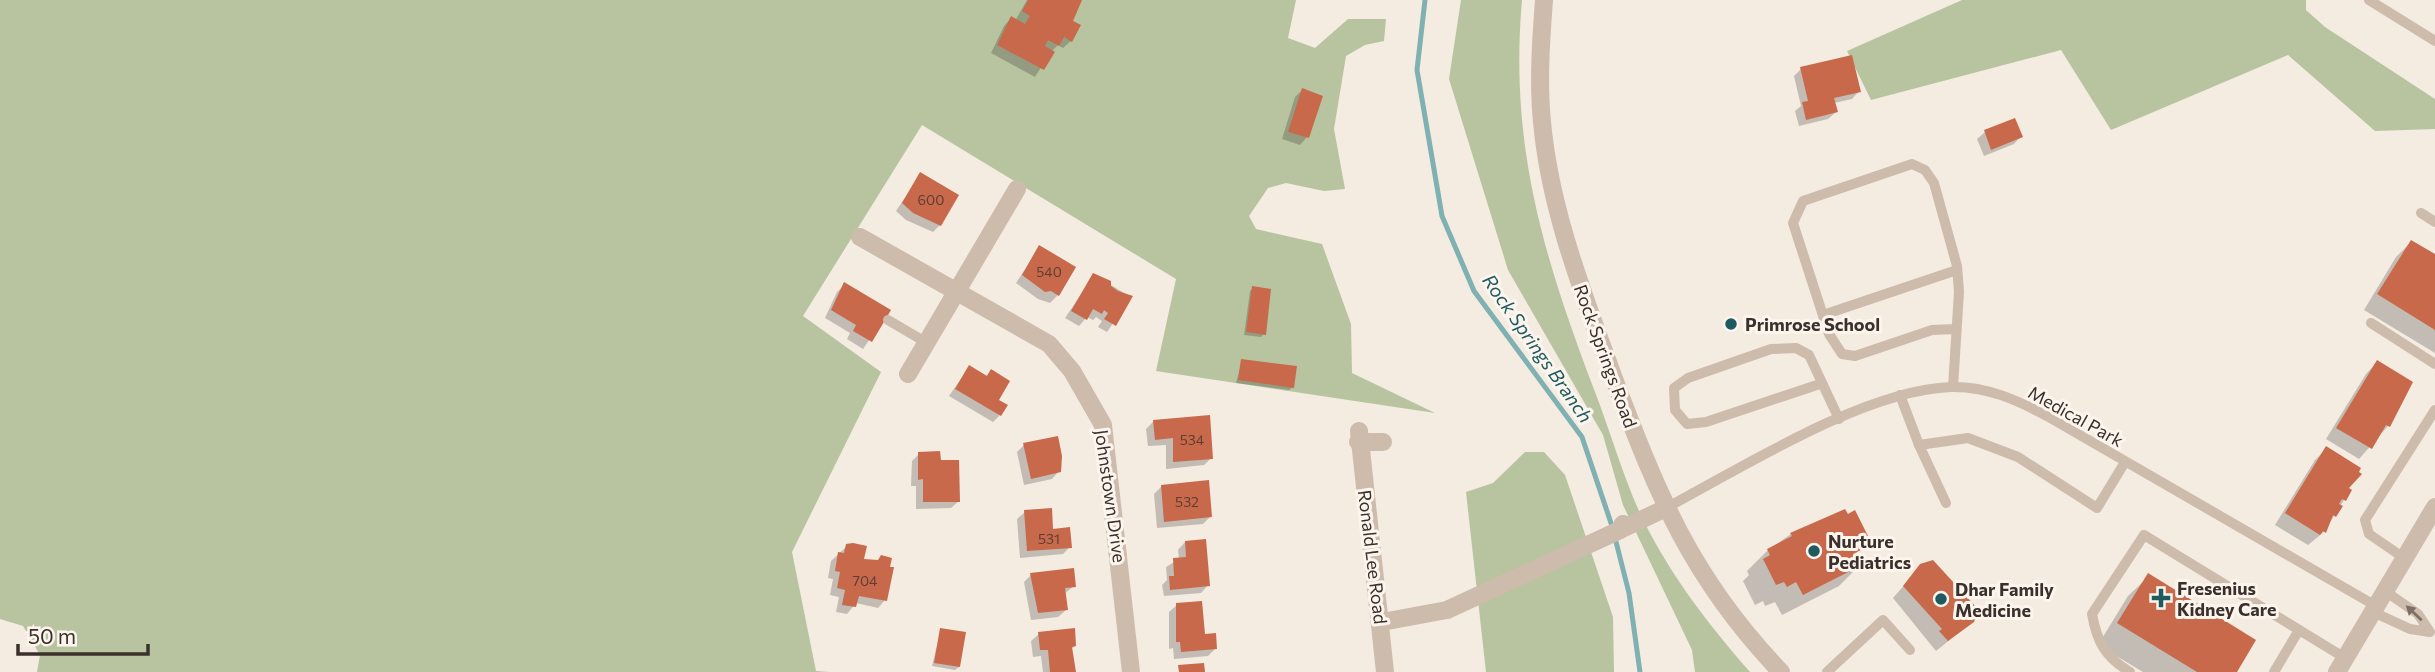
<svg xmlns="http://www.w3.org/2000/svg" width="2435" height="672" font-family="Commissioner,sans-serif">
<rect width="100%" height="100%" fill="#f4ebe1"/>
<g fill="#b8c4a0">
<path d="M0,0H1296L1288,38L1315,48L1348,19H1386L1384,41L1365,45L1346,56L1334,129L1345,189L1324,191L1286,183L1268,188L1249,216L1256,229L1322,244L1351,324L1352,373L1435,413L1156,371L1176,279L922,125L803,316L881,372L792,552L816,671L829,672H37L40,655L23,626L0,619Z"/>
<path d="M1461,0H1522C1509,146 1544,258 1595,392C1610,431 1622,473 1639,511C1667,571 1707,623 1750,672H1695L1692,650L1623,505L1603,435L1508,270L1449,79Z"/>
<path d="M1962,0H2306V10L2325,27L2435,99V129L2375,131L2288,55L2111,130L2061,50L1871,100L1847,51Z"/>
<path d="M1525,452H1544L1565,475L1613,617L1614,672H1486L1466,492L1493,483Z"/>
</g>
<g fill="#0003">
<path d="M1027,0H1080L1071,21V41L1063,48L1058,45L1051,52L1035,77L991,53L1004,26L1011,18L1015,21Z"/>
<path d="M1801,69L1859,91L1852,99L1834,103L1836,112L1828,119L1799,126L1795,111L1801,106L1794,76Z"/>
<path d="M1302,90L1307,137L1300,145L1282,139L1295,97Z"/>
<path d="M2014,120L2021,136L2014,144L1984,156L1977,139L1985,132Z"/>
<path d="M920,175L940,225L933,232L906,220L896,211Z"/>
<path d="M2411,242L2435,256V353L2364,310L2396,257Z"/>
<path d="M1039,248L1058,295L1050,303L1038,299L1016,283Z"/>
<path d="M1094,275L1131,297L1107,332L1098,327L1102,321L1096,317L1093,320L1087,317L1079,326L1065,318Z"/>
<path d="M844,285L889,311L863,349L847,339L850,333L825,318L837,292Z"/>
<path d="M1253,288L1264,334L1261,337L1244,335L1250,291Z"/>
<path d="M1242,361L1293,387L1289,390L1236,383Z"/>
<path d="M2377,362L2388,426L2359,459L2326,439L2366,374Z"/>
<path d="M969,367L985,377L991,371L1000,415L993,422L949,396Z"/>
<path d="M1154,421L1211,458L1204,465L1166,469V445L1148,446L1146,429Z"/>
<path d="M1024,445L1059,471L1052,479L1024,485L1017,452Z"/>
<path d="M2326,449L2344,500L2324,532L2308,545L2275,525L2315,460Z"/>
<path d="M919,454L939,462L959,501L951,508L916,509V486H911L912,461Z"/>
<path d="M1162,486L1210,517L1203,524L1157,528L1154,494Z"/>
<path d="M1844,511L1867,538L1855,555L1860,565L1839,586L1782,615L1775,602L1765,606L1763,601L1755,605L1743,581L1749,575L1747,571L1768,550L1791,534Z"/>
<path d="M1025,512L1052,531L1070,547L1063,554L1020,558L1017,519Z"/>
<path d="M1185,542L1208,585L1201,593L1164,596L1162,585L1167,580L1166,567L1179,559L1178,550Z"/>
<path d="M847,546L862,561L885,600L878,608L856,603L847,614L836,612L839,597L830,595L833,579L828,578L831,561Z"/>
<path d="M1921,566L1970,613L1973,621L1936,651L1893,598Z"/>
<path d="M1031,575L1074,586L1064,594L1066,610L1058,617L1031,620L1024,582Z"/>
<path d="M2149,576L2235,672H2143L2098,645L2128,596Z"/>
<path d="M1177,605L1216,648L1208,656L1174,659L1173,648L1169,649V612Z"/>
<path d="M941,629L959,667L955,670L932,666Z"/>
<path d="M1039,634L1075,646L1070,650L1074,672H1043L1041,656L1033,657L1031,641Z"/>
</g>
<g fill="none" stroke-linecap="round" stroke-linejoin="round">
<path stroke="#7fb0b2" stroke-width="5" d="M1425,0L1417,70L1442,216L1474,291L1582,437L1612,526L1629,593L1640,672"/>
</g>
<g fill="#c8694b">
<path d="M1028,0H1082L1073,21L1081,25L1072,42L1064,37L1059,46L1048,40L1045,46L1055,52L1044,70L997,45L1011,16L1025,24L1030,16L1022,11Z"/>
<path d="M1852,55L1861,92L1834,98L1838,112L1806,120L1802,102L1808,101L1800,67Z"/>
<path d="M1302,88L1323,96L1309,138L1288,132Z"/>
<path d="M2015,118L2023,137L1991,150L1984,130Z"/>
<path d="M920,172L959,195L941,226L913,213L902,203Z"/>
<path d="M2411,240L2435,254V330L2377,294Z"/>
<path d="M1039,245L1076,267L1059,296L1051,291L1045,292L1022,275Z"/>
<path d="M1093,273L1111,281V286L1118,291L1133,296L1116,326L1104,319L1108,313L1104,310L1102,314L1093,309L1087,320L1071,311Z"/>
<path d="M844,282L891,310L872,342L853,331L856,325L831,310Z"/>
<path d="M1252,286L1271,289L1266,335L1246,332Z"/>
<path d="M1241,359L1297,366L1294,388L1238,380Z"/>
<path d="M2377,360L2413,382L2390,427L2386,425L2372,449L2336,428Z"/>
<path d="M969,365L987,376L991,369L1010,381L999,400L1008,405L1001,416L955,389Z"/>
<path d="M1210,415L1213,459L1173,462V438L1155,440L1153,420Z"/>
<path d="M1058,436L1062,456L1061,472L1031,479L1023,443Z"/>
<path d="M2326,446L2361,468L2359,472L2362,474L2349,488L2352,490L2346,501L2342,499L2339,504L2343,506L2336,517L2333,515L2326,533L2323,531L2320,535L2285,513Z"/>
<path d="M940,451L941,460H959L960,502H923V479L918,480V452Z"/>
<path d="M1209,480L1212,517L1164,522L1161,485Z"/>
<path d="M1052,508L1053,529L1070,527L1072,548L1027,551L1024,510Z"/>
<path d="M1845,509L1848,514L1855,510L1869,538L1862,542L1865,548L1855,553L1862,565L1803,595L1796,582L1787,587L1784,582L1776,585L1763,559L1770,555L1767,549L1792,536L1790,533Z"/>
<path d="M1206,539L1210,586L1170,590L1169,576H1174L1173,558L1186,557L1185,541Z"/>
<path d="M853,543L867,546L864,559L878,560L881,555L892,558L890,567H894L887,601L859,596L856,607L842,605L845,590L837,588L840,572L835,571L838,552L844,553L846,544Z"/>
<path d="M1933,560L1977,608L1972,613L1976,617L1974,622L1948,641L1939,631L1942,629L1903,586L1920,564Z"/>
<path d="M1074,568L1076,587L1065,588L1068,610L1038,613L1030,573Z"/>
<path d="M2148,573L2256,640L2237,672H2197L2117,623Z"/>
<path d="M1202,601L1205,634L1216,633L1217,649L1181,652L1180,642H1176V603Z"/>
<path d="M940,628L966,632L960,667L934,663Z"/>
<path d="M1075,628L1076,646L1072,647L1076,672H1050L1048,650H1040L1038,632Z"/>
<path d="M1204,663L1205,672H1179L1178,665Z"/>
</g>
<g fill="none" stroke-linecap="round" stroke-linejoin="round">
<g stroke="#cdbbac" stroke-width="10">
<path d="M2369,0L2435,41"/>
<path d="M2421,213L2435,222"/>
<path d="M1823,315L1957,270"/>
<path d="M888,320L927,343"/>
<path d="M2371,323L2435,364"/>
<path d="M1820,384L1706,422L1687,424L1675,410L1674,388L1688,378L1771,349L1796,348L1809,355L1839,419"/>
<path d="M1953,387L1959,292L1957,266L1934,183L1925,170L1912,164L1803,201L1793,223L1829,334L1842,354L1855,356L1932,330L1956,329"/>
<path d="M1900,395L1919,445"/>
<path d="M1946,503L1919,445L1968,438L2018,457L2097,508L2125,462"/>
<path d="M1666,508C1743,467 1865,390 1951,387C1986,386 2017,400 2047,416L2376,606"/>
<path d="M2404,558L2369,534L2365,520L2435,410"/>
<path d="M2373,612L2410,629L2430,632L2418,614L2385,591"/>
<path d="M1827,672L1883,620L1910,650"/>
<path d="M2130,672C2105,657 2097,642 2092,614L2144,535L2345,658"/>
<path d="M2274,672L2299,630"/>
</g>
<g stroke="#cdbbac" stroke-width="18">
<path d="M860,237L1049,344L1072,371L1103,425L1131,672"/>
<path d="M908,374L1017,189"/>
<path d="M1359,431L1385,672"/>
<path d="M1358,442H1383"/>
<path d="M1623,524L1620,530L1666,508"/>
<path d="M1382,622L1447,610L1620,530L1623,524"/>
</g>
<g stroke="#cdbbac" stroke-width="18">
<path d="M1544,0C1541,40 1538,82 1542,122C1550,210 1583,293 1613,376C1658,495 1691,578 1781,672"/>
<path d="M2337,672L2435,507"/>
</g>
</g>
<defs><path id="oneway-solid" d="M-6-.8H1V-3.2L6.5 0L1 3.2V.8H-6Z" transform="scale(1.75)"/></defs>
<use fill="#7d6f65" href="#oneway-solid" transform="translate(2414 613) rotate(-137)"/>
<g fill="#1f5a5e" stroke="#fbf5ee" stroke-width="2.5">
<circle cx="1731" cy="324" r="7"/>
<circle cx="1814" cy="551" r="7"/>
<path d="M2157.5 587.5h7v7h7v7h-7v7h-7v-7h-7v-7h7z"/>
<circle cx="1941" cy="599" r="7"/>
</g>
<g text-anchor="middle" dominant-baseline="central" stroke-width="6" stroke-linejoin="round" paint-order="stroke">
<g font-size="14" fill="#5e3e33">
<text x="931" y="199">600</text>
<text x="1049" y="271">540</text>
<text x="1192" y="439">534</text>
<text x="1187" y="501">532</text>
<text x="1049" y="538">531</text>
<text x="865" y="580">704</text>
</g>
<g font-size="18" font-weight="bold" fill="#3b302b" stroke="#fbf5ee" text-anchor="start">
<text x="1745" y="324">Primrose School</text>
<text x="1828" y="541">Nurture<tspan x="1828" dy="21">Pediatrics</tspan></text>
<text x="2177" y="588">Fresenius<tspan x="2177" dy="21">Kidney Care</tspan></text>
<text x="1955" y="589">Dhar Family<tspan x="1955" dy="21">Medicine</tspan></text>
</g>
<g font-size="18" fill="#3b302b" stroke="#fbf5ee">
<text transform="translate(1606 356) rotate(70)">Rock Springs Road</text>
<text transform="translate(2076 416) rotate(29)">Medical Park</text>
<text transform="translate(1111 496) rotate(82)">Johnstown Drive</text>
<text transform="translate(1373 557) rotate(83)">Ronald Lee Road</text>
</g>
<g font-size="19" font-style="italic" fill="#1f5a5e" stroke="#fbf5ee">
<text transform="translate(1538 348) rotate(55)">Rock Springs Branch</text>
</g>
</g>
<path d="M18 644v10h130v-10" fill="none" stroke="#3b302b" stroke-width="3.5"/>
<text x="28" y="644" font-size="21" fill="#3b302b" stroke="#fbf5ee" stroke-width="5" paint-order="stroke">50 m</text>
</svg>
